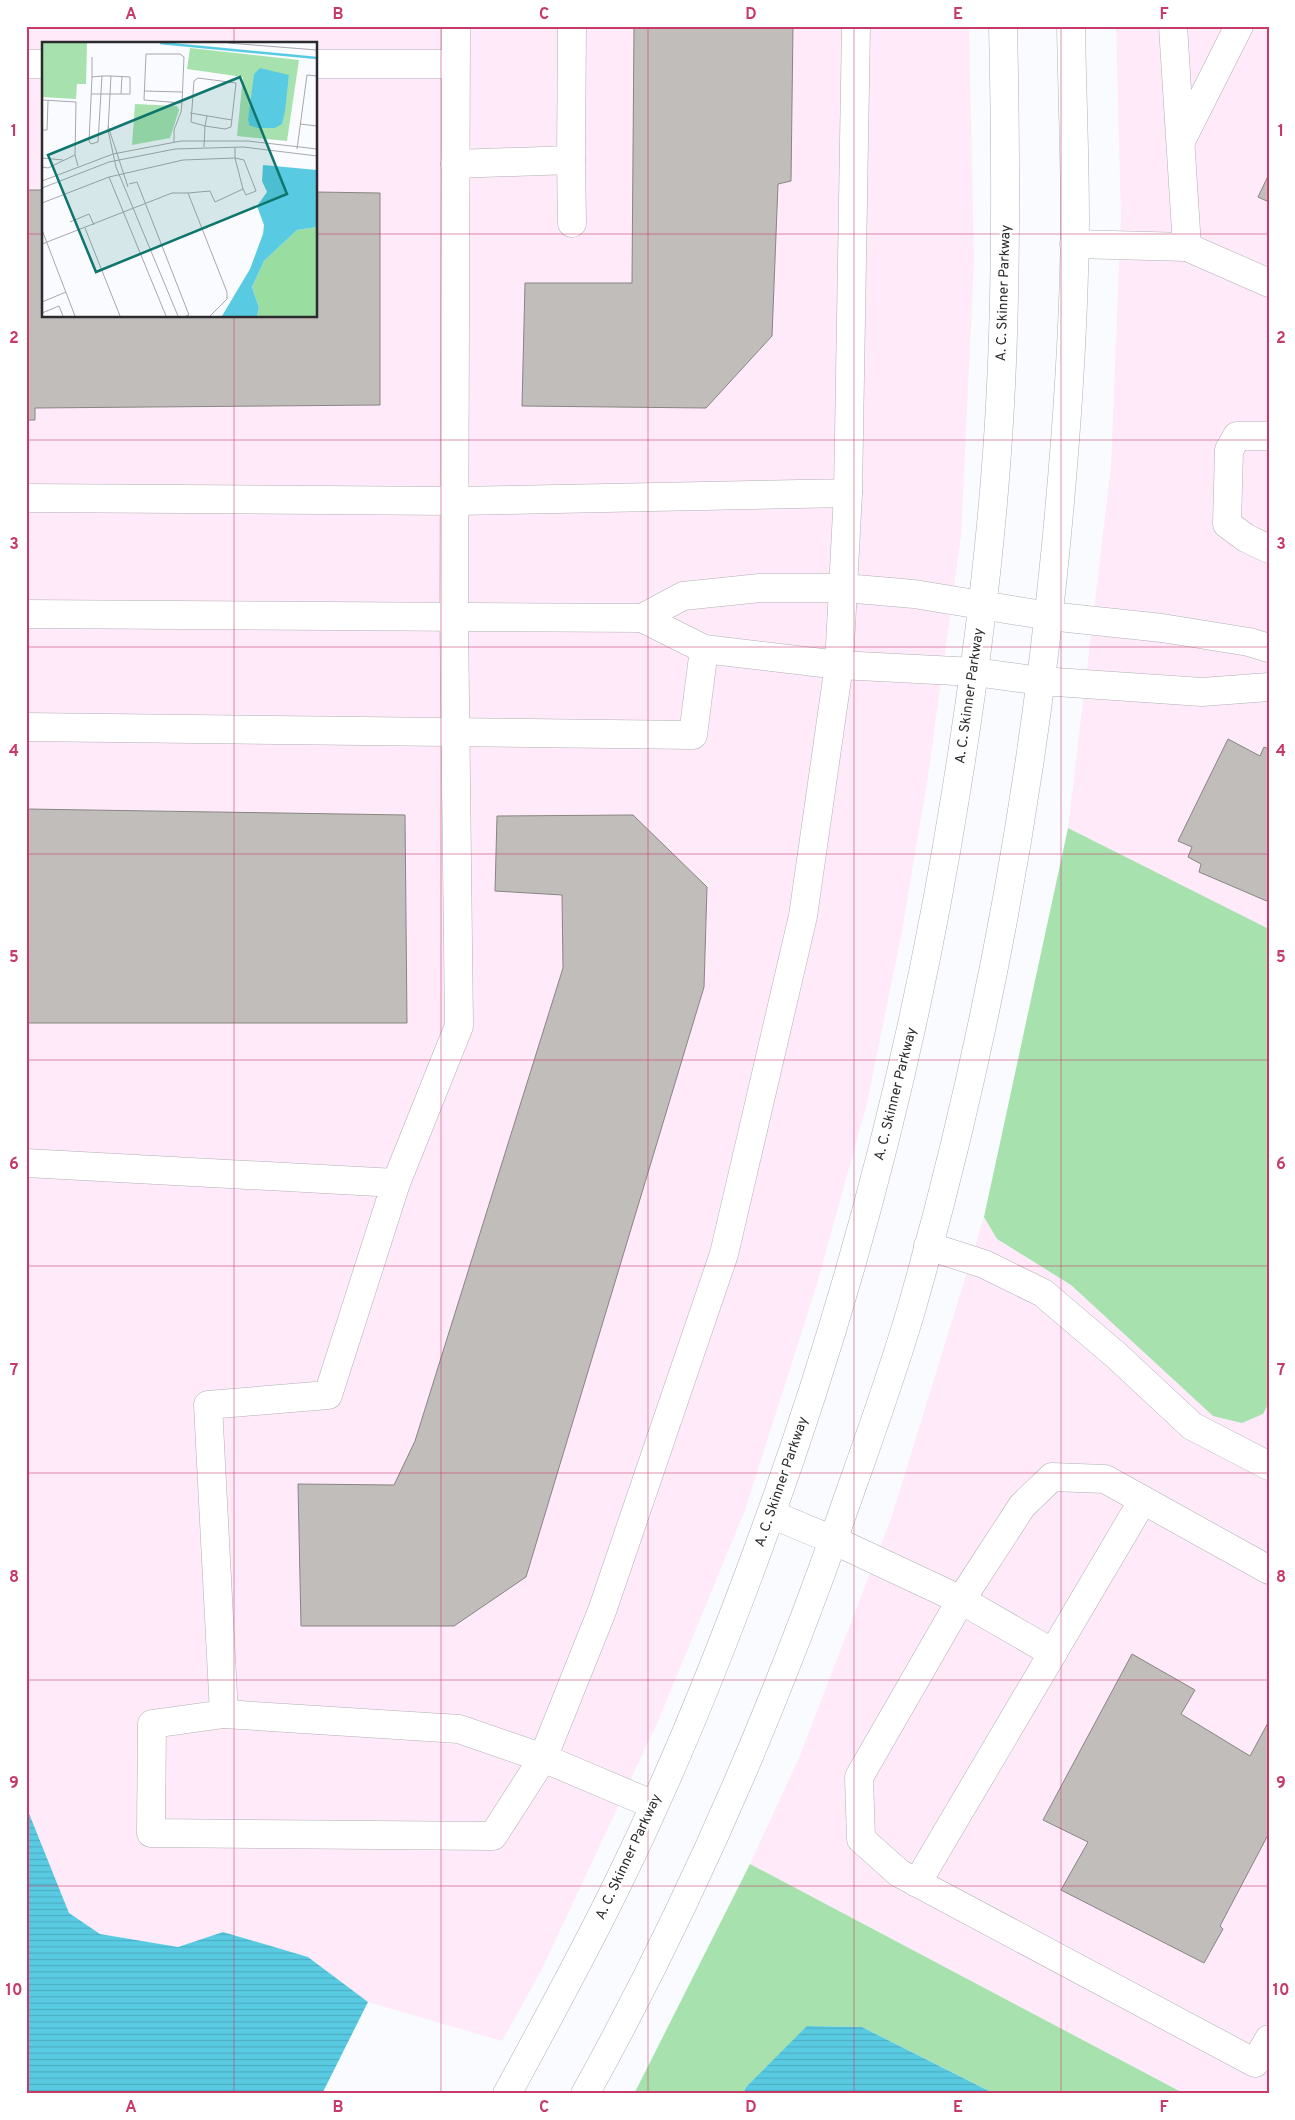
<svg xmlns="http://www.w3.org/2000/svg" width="1295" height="2120" font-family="Overpass,sans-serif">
<defs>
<pattern id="water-rules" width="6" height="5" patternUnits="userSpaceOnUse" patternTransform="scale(1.25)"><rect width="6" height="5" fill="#58cbe3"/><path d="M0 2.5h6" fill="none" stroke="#4daec3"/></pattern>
</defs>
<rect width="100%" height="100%" fill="#f9fbff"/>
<g fill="#feeaf9" fill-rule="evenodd">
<path d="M26,26H969L974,262L961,536L928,776L902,931L867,1103L816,1287L745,1510L659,1719L541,1971L502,2041L368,2002L308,1957L223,1932L178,1947L100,1934L69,1913L26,1806ZM44,44H316V316H44Z"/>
<path d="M1116,26H1269V929L1068,828L1111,467L1121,217Z"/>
<path d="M984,1217L997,1239L1071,1285L1213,1416L1263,1414L1269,1403V2094H1185L750,1864L799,1758L892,1516Z"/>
</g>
<g fill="#a7e2ae">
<path d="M1068,828L1269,929V1403L1263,1414L1242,1423L1213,1416L1071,1285L997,1239L984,1217Z"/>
<path d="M750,1864L1185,2094H995L862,2027L808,2026L746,2087L743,2094H634Z"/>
</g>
<g fill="url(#water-rules)">
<path d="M26,1806L69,1913L100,1934L178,1947L223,1932L308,1957L368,2002L322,2094H26Z"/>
<path d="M807,2026L862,2027L995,2094H743L746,2087Z"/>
</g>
<g fill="#c0bdba" stroke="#888582">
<path d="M634,26H793L791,181L778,184L772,336L706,408L522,406L525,283H632Z"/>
<path d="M1269,174V202L1258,197Z"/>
<path d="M26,190H44V316H316V192L380,193V405L35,408V420H26Z"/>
<path d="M1228,739L1260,756L1264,747L1269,749V902L1199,872L1201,864L1188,857L1192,847L1178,841Z"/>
<path d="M26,809L405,815L407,1023H26Z"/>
<path d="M633,815L707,887L704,987L526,1577L454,1626H301L298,1484L394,1485L415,1441L563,968L562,895L495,891L497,816Z"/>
<path d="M1132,1654L1195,1690L1181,1714L1250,1756L1269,1721V1833L1220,1926L1223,1929L1204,1963L1061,1890L1088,1842L1043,1820Z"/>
</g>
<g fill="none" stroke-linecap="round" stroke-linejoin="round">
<g stroke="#b0b1b5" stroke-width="29">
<g id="minor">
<path d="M1173,26L1187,247"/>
<path d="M26,64H44"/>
<path d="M316,64H455"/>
<path d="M1181,141L1239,26"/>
<path d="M571,160L572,223"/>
<path d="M455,164L571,160L572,26"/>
<path d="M1074,244L1187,247L1269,283"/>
<path d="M1269,436H1237L1229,450L1227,524L1246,538L1269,549"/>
<path d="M26,498L455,501L848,493L856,26"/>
<path d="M26,614L642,618L704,649L839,665L975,672L1041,681L1202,692L1269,687"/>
<path d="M642,618L683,596L760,588H844L914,594L1049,616L1162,628L1249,642L1269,648"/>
<path d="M26,727L693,735L704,649"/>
<path d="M26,1163L396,1183L328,1395L208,1405L224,1714L152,1724L151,1833L493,1836L543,1758L654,1805"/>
<path d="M396,1183L459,1026L454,617L456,26"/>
<path d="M928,1246L984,1264L1043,1293L1117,1356L1192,1426L1269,1466"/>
<path d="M771,1514L833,1540L961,1600L1053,1653"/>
<path d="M1269,1570L1105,1479L1052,1477L1022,1506L961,1600L859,1777L861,1839L899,1873L1255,2063L1269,2039"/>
<path d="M224,1714L459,1729L543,1758L602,1611L724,1254L803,916L839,665L848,493"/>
<path d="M917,1883L1143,1500"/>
</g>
</g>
<g stroke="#b0b1b5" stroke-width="29">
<g id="major">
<path d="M507,2094C545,2024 583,1955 618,1883C672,1773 718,1659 760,1544C850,1300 915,1049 956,792C977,663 993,535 1000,405C1007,279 1006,153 1003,26"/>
<path d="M585,2094C688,1909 773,1712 843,1512C867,1444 892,1376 912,1307C982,1061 1030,809 1055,555C1066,444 1074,332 1075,221C1075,156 1072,91 1071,26"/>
</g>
</g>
<use href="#minor" stroke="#fff" stroke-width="28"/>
<use href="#major" stroke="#fff" stroke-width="28"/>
</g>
<path fill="none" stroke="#c73966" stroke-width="1" stroke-opacity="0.55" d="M234,26V44M441,26V2094M648,26V2094M854,26V2094M1061,26V2094M26,234H44M316,234H1269M234,316V2094M26,440H1269M26,647H1269M26,854H1269M26,1060H1269M26,1266H1269M26,1473H1269M26,1680H1269M26,1886H1269"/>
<g text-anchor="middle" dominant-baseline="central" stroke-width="5" stroke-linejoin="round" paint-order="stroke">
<g font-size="14" fill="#2b2b2d" stroke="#fff">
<text transform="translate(1004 293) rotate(-88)">A. C. Skinner Parkway</text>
<text transform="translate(970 696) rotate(-82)">A. C. Skinner Parkway</text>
<text transform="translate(896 1094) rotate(-76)">A. C. Skinner Parkway</text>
<text transform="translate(782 1482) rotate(-71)">A. C. Skinner Parkway</text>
<text transform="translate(629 1857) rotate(-65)">A. C. Skinner Parkway</text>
</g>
</g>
<g transform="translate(42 42)">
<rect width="275" height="275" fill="#f9fbff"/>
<path d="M0,1H45L44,42H35L34,57L0,55ZM148,6L257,18L245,99L195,94L201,35L145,27ZM247,33L240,82L215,86L207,82L206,78ZM93,62L135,64L137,68L128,96L90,103Z" fill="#a7e2ae" fill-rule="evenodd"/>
<path d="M275,185V274H215L217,266L210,245L222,219L255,188Z" fill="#99dda1"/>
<path d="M218,26L247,33L243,69L240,82L233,86H215L207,83L206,78L212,32ZM221,123L275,128V185L255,188L222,219L210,245L217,266L215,274H180L208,227L221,192L222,183L215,164L225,150L220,139Z" fill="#58cbe3"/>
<path fill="none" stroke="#58cbe3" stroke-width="2.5" d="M118,1L275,16"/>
<path fill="none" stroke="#a7a8ab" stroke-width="1" d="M186,1L275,8M60,34L50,35L47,99L49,102L56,100L60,34H69L66,88L74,125L136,274M50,35V15M102,49L140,50M49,52H88V35L69,34M79,52L80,34M0,58L34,60L33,113L36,124M148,71L190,78M258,82L275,84M66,84L86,145M0,88H5L6,59M132,100V88L139,70L140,61L142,15L138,12H104L102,58L140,61M162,105L163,84L183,87L189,85L194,41L156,36L152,39L149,80L163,84L165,74M255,107L265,33L275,34M0,116L21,118M0,125L6,126L33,113M67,135L141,118L193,116L201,147M0,139L71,112L139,99H206L275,107M87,142L95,140L147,273L144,274M0,146L67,120L133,107L201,105L275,114M0,161L67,135L124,274M28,180L47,172L52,183M43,186L78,274M0,188L33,274M0,202L130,151H146M0,260L24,250M0,271L17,264L21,274M168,274L185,257V250L146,151L168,149L173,160L201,147L204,153L214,149L202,118L193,116V105"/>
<path fill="#0f766e" fill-opacity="0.15" stroke="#0f766e" stroke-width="2.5" d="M198,35L245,152L54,230L6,113Z"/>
<rect width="275" height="275" fill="none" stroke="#2b2b2d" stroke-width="2.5"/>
</g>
<rect width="1295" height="2120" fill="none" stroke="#ffffff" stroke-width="55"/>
<rect x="28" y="28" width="1240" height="2064" fill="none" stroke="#c73966" stroke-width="2"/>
<g font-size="16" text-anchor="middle" font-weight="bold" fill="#c73966">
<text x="131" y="19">A</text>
<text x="338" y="19">B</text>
<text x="544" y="19">C</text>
<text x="751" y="19">D</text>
<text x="958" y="19">E</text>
<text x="1164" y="19">F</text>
<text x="14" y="136">1</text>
<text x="1281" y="136">1</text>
<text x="14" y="343">2</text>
<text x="1281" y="343">2</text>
<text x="14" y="549">3</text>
<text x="1281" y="549">3</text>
<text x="14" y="756">4</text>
<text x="1281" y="756">4</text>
<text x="14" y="962">5</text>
<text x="1281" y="962">5</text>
<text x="14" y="1169">6</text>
<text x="1281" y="1169">6</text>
<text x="14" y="1375">7</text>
<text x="1281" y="1375">7</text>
<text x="14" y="1582">8</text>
<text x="1281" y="1582">8</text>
<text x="14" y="1788">9</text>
<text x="1281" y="1788">9</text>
<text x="14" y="1995">10</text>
<text x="1281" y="1995">10</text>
<text x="131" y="2112">A</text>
<text x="338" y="2112">B</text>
<text x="544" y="2112">C</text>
<text x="751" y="2112">D</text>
<text x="958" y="2112">E</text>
<text x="1164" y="2112">F</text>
</g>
</svg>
